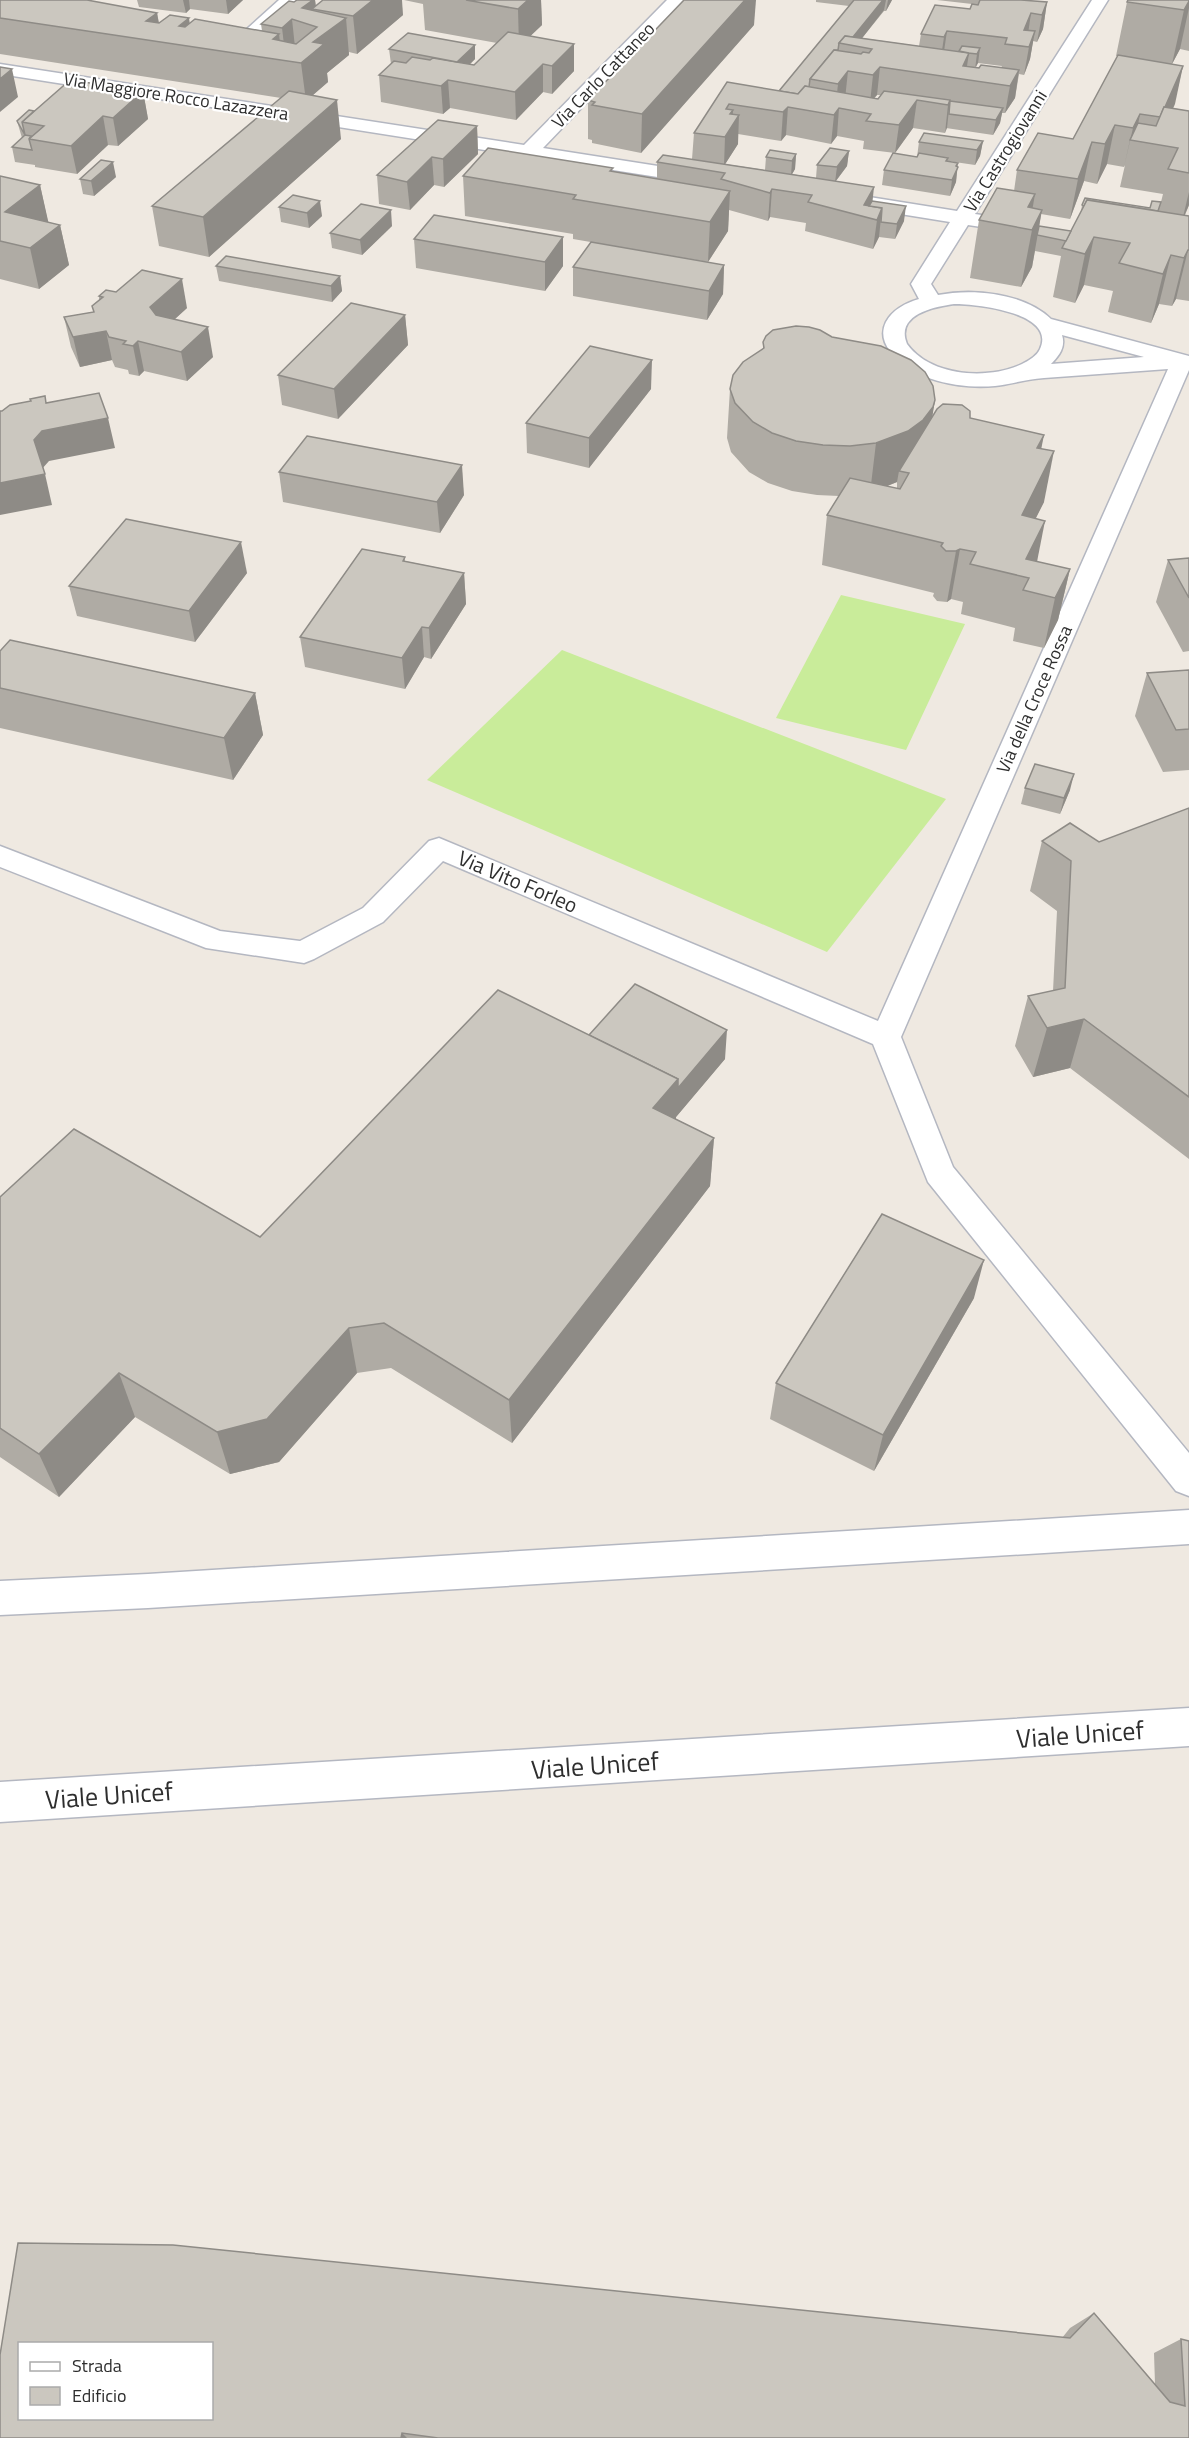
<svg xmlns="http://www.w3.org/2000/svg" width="1189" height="2438" font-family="'Titillium Web',sans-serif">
<rect width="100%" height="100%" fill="#efe9e1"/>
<g fill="#c9ec9a">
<path d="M841,595L965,624L906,750L776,718Z"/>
<path d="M562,650L946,799L827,952L427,780Z"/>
</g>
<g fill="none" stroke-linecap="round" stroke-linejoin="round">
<g stroke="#b4b7c1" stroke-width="3">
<g id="street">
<path d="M279,0H297L240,54H228L225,50L228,46Z"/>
<path d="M667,0H685L543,148L709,174L712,178L709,182L702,184L0,74V64L524,145Z"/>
<path d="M1092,0H1108L975,214L1022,221L1029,223L1032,227L1029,231L1022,233L968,225L931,284L938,295C973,288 1024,293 1051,319L1189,356V370L901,1037L953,1167L1189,1453V1496L1176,1491L928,1182L873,1044L443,861L383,922L314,959L304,963L206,948L0,867V846L220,931L300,941L363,908L429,841L439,838L878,1021L1168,369C1127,372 1085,375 1044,378C1027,379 1012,384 995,386C961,389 911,381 890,351C883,342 881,332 886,322C893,309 906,303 919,299L911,284L950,222L863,208L856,206L853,202L856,198L863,196L957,211ZM954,304C974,304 1057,312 1040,349C1037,356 1028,361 1022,364C989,380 931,377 907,344C895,315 933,307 954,304ZM1062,335L1144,357L1051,364C1059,356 1066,347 1062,335Z"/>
</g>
</g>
<g stroke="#b4b7c1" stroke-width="3">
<g id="secondary">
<path d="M1189,1510V1544L148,1608L0,1615V1581L148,1574Z"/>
<path d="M1189,1708V1746L0,1822V1782Z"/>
</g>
</g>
<use href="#street" fill="#fff" fill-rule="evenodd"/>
<use href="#secondary" fill="#fff" fill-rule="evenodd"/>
</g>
<g fill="#afaba4" fill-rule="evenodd">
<path d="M0,0L96,2L157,13L159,23L190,24L262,31L261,24L297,0H315L316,6L403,15L357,54L349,52V55L327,73L328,82L313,95L341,139L209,257L159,246L152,206L281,98L0,54Z"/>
<path d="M137,0H243L228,14L190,9L186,13L139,7Z"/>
<path d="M404,0H541L542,25L530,36L574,44V71L552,94L543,92L516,120L450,108L443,114L381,102L379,75L391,64L389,49L475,45V59L470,64L474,65L497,43L425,30L423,4Z"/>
<path d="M816,0H892L886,11H884L862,38L919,46L921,34L970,9L972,4L937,0H1021L1047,2L1043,29L1037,42L1033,41L1030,59L1024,75L1019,74L1015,98L1005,113H1002L1000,123L993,135L946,128L945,133L913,128L895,153L863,149L864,141L837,136L831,144L786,135L781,141L738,134V144L725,164L765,170L766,157L796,154L795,169L792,174L816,178L817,165L849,151L847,166L836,181L872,201L904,221L895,239L879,237L873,249L805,231L806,223L770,217L768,221L729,210L728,231L708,262L573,239V234L465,216L463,176L613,172L657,179V162L692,159L694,133L727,82L779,91L849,6L816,2ZM978,63L1002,66L1001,68L975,67ZM877,95H881L878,99L874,98Z"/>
<path d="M1189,0V51L1180,49L1172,64L1183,66L1173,108L1189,111V205L1185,215L1189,216V301L1176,299L1172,306L1159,304L1151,323L1108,312L1113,291L1084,285L1075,303L1053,297L1061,256L1035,251L1032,267L1021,287L970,278L979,220L1014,191L1017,170L1073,139L1118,56H1116L1127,2ZM1107,164L1124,167L1125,165L1120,187L1163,194L1161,202L1150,208L1082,205L1081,212L1071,231L1039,226L1041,214L1070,219L1084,181L1097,184Z"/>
<path d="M754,25L641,153L592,143V140L588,139V100Z"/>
<path d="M143,91L148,119L118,146L108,145L77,174L35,167V165L15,162L12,147L22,138L17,121L34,111Z"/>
<path d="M477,126L478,154L444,187L434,185L410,210L379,204L377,175Z"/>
<path d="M983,141L980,156L975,165L948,161L957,167L956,182L950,196L882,185L884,170L917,157L919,142Z"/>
<path d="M0,176L40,185L48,222L60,225L69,265L39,289L0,279Z"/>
<path d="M116,177L94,196L83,194L80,179Z"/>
<path d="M279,207L322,216L309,228L281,222Z"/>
<path d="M392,226L362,255L332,248L330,233Z"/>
<path d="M563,237V266L545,291L416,268L414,239Z"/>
<path d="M724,265L723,294L707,320L573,296V267Z"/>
<path d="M216,266L340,276L342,291L332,302L219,281Z"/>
<path d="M99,296L187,308L175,319L213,357L187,381L144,371L139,376L129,374L128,370L115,367L112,360L80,367L71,347L64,317L93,312L99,300Z"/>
<path d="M405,315L408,345L338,419L282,405L278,375Z"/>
<path d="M763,342L935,400L932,416L970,418L1041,449L1044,502L1035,519L1037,562L1070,569L1058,620L1044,648L1013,641L1015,628L961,614L963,602L951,599L947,602L937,601L933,596L934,593L822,565L827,515L839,496L817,495L792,491L768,483L749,472L731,452L727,438L730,389L763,349ZM897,482V489L887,486Z"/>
<path d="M651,389L589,468L527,453L526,423Z"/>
<path d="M279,472L464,495L440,533L283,502Z"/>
<path d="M405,557V561L464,573L466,604L431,659L424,657L405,689L305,667L300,637Z"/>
<path d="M1168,560L1189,598V651L1183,652L1156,602Z"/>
<path d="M247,573L195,642L77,616L69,586Z"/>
<path d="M0,651L255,693L263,735L233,780L0,728Z"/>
<path d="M1189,670V770L1163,772L1135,716L1147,673Z"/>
<path d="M1025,788L1070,790L1060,814L1021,804Z"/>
<path d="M1189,808V1159L1070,1068L1033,1077L1015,1046L1028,996L1053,991L1057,911L1030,891L1042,841L1099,842Z"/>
<path d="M589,1035L725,1059L676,1117V1119L714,1138L710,1186L512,1443L391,1368L357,1373L279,1462L230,1474L135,1417L59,1497L0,1457V1197L260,1237Z"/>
<path d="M974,1298L874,1471L770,1419L776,1383Z"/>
<path d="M1094,2313L1155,2384L1154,2353L1181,2339L1189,2438H0L1062,2338L1070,2328Z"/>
</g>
<g fill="#8e8b86">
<path d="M183,0H189L190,9L186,13Z"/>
<path d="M226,0H243L228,14Z"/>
<path d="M313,0H315L316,9H312L314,26L302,8Z"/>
<path d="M372,0H402L403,15L357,54L353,16Z"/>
<path d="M528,0H541L542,25L519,47L518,9Z"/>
<path d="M745,0H756L754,25L641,153L642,114Z"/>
<path d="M883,0H886L884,10L856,46L847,44Z"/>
<path d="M888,0H892L886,11Z"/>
<path d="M1189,1V8L1180,49L1172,64L1184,10Z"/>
<path d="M1047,2L1043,29L1037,42L1042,15Z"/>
<path d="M157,13L162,42L146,21Z"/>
<path d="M1031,13L1027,41L1024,30Z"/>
<path d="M189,18L193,47L179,26Z"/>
<path d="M346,18L349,55L327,73L328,82L306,101L301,63L313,42Z"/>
<path d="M292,19L296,57L286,61L282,28Z"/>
<path d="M947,31L943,58L940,64L944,37Z"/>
<path d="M1035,31L1030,59L1024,75L1029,47Z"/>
<path d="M279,34L282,60L273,39Z"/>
<path d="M574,44V71L552,94V66Z"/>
<path d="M475,45V59L458,76L457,62Z"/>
<path d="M980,48L978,63L975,69L977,54Z"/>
<path d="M969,53L965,79L963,66Z"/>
<path d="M543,64V92L516,120L515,92Z"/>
<path d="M1183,66L1175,104L1157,144L1161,117Z"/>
<path d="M880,67L877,95L870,103L873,75Z"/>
<path d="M12,69L18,97L0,112V79Z"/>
<path d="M1019,70L1015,98L1005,113L1010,86Z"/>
<path d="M848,71L845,99L835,112L838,84Z"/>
<path d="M448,80L450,108L443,114L441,86Z"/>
<path d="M143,91L148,119L118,146L113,118Z"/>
<path d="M337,100L341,139L209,257L203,217Z"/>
<path d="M917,100L913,128L895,153L899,125Z"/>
<path d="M950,100L947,128L945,133L948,105Z"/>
<path d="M788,107L786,135L781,141L783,112Z"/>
<path d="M839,108L837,136L831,144L834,115Z"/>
<path d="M1003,108L1000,123L993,135L996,120Z"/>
<path d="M733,110L732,126L739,115L738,144L724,166L725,137L730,114Z"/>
<path d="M1140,114L1135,141L1130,140L1124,167L1133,128Z"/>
<path d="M103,116L108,145L77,174L71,146Z"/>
<path d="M1115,125L1107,164L1097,184L1105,144Z"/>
<path d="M477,126L478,154L444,187L443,159Z"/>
<path d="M983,141L980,156L975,165L977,150Z"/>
<path d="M1092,142L1084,181L1070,219L1078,179Z"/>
<path d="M849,151L847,166L835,182L837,167Z"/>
<path d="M796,154L795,169L791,176L792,161Z"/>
<path d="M432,157L434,185L410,210L407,182Z"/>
<path d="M113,162L116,177L94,196L91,181Z"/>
<path d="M958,163L956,182L950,196L952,180Z"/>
<path d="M40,185L49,225L5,212Z"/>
<path d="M874,187L871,216L864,205Z"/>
<path d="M772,189L770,217L768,221L770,193Z"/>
<path d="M730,191L728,231L708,262L710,222Z"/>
<path d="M1189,192V205L1182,221Z"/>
<path d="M1035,194L1029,229L1028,207Z"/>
<path d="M320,201L322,216L309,228L307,213Z"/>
<path d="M906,206L904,221L895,239L897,224Z"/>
<path d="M882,208L879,237L873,249L877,220Z"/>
<path d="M391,210L392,226L362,255L360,240Z"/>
<path d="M1042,210L1032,267L1021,287L1032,230Z"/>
<path d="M60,225L69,265L39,289L30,248Z"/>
<path d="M563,237V266L545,291V262Z"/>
<path d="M1094,237L1084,285L1075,303L1085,254Z"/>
<path d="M1188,250L1176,299L1172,306L1184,258Z"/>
<path d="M1171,255L1159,304L1151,323L1163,274Z"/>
<path d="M724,265L723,294L707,320L709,291Z"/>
<path d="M340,276L342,291L332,302L331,286Z"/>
<path d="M182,279L187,308L155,337L150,307Z"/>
<path d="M405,315L408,345L338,419L334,389Z"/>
<path d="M208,327L213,357L187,381L181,352Z"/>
<path d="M106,331L112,360L80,367L73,337Z"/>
<path d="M138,341L144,371L139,376L133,346Z"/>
<path d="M652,360L651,389L589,468V438Z"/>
<path d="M935,400L927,450L909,473L899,471L897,482L870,493L876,443Z"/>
<path d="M108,418L115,448L49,461L41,470L34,440L42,431Z"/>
<path d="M1044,435L1034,485L1037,448Z"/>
<path d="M1054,451L1044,502L1012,566L1022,515Z"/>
<path d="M462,465L464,495L440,533L437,502Z"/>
<path d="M45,474L52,505L0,515V483Z"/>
<path d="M1045,521L1035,572L1029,578L1026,559Z"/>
<path d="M241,542L247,573L195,642L189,611Z"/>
<path d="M960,549L951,599L947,602L956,551Z"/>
<path d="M1070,569L1058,620L1044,648L1055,598Z"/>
<path d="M464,573L466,604L431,659L429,628Z"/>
<path d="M422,627L424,657L405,689L402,658Z"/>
<path d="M255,693L263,735L233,780L224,738Z"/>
<path d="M1074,774L1070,790L1060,814L1064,798Z"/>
<path d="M1084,1019L1070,1068L1033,1077L1047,1028Z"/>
<path d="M727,1030L725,1059L676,1117V1128L653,1108L678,1079Z"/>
<path d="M714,1138L710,1186L512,1443L509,1400Z"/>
<path d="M984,1260L974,1298L874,1471L883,1435Z"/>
<path d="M349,1328L357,1373L279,1462L230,1474L217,1432Z"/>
<path d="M119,1373L135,1417L59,1497L39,1454Z"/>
<path d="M402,2433L407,2438H401Z"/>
</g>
<g fill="#cbc7bf" stroke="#8e8b86" stroke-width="1.5" fill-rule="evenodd">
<path d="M0,0H87L157,13L146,21L159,23L170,15L189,18L179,26L185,27L195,19L279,34L273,39L296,44L317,27L292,19L282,28L261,24L289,1L294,2L297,0H313L302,8L346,18L313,42L324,44L301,63L0,18Z"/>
<path d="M323,0H373L353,16L312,9Z"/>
<path d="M466,0H528L518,9Z"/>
<path d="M684,0H745L642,114L592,105L595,102L588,100Z"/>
<path d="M854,0H883L853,37L845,36L839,43L838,50H834L810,79L809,87L805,86L798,94L779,91Z"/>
<path d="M980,0H1021L1047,2L1042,15L1031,13L1024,30L1035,31L1029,47L1005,44L1007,38L982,35L947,31L944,37L921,34L935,5L970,9L972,4L978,5Z"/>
<path d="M1128,0H1189V1L1184,10L1127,2Z"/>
<path d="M508,32L574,44L552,66L543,64L515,92L448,80L441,86L379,75L394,61L406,63L412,57L430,60L433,58L474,65Z"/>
<path d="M408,33L475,45L457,62L389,49Z"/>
<path d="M845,36L969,53L963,66L979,68L981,65L1019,70L1010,86L880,67L873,75L848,71L838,84L810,79L834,50L861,54L863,52L869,53L872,49L839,43Z"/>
<path d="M962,46L980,48L977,54L968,53H969L959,51Z"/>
<path d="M1118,55L1183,66L1165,107H1164L1160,117L1140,114L1133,128L1115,125L1105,144L1092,142L1078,179L1017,170L1038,133L1073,139Z"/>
<path d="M0,67L12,69L0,79Z"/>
<path d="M70,80L143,91L113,118L103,116L71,146L29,139L44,126L22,122Z"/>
<path d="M727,82L798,94L805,86L878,99L884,91L950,100L948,105L917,100L899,125L866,121L871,114L839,108L834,115L788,107L783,112L729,104L726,109L733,110L730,114L739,115L725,137L694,133Z"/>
<path d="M289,91L337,100L203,217L152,206Z"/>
<path d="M950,101L1003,108L996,120L949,114Z"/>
<path d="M1164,107L1189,111V173L1168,169L1178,148L1130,140L1138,123L1156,126Z"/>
<path d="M29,110L34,111L22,122L25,135L17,121Z"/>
<path d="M438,120L477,126L443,159L432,157L407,182L377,175Z"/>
<path d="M924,133L983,141L977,150L919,142Z"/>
<path d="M25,135L31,136L29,139L32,150L12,147Z"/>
<path d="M488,148L613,168L610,171L730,191L710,222L573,199L576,195L463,176Z"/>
<path d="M830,148L849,151L837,167L817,165Z"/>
<path d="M770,150L796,154L792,161L766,157Z"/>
<path d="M893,153L917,157L919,153L948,158L946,161L958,163L956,166L958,167L952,180L884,170Z"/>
<path d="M663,155L874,187L864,205L882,208L877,220L808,202L812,195L772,189L770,193L721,179L725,173L657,162Z"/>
<path d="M101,160L113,162L91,181L80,179Z"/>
<path d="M0,176L40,185L5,212L60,225L30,248L0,241Z"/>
<path d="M997,188L1035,194L1028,207L1042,210L1032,230L979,220Z"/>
<path d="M293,195L320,201L307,213L279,207Z"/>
<path d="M1085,198L1150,208L1152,201L1161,202L1158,211L1087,200L1084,206L1082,205Z"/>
<path d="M1087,200L1189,216V250H1188L1184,258L1171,255L1163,274L1119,263L1130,243L1094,237L1085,254L1062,248Z"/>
<path d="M872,201L906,206L897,224L881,222L882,208L869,206Z"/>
<path d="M361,204L391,210L360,240L330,233Z"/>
<path d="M434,215L563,237L545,262L414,239Z"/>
<path d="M1039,226L1071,231L1066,241L1037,235Z"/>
<path d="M591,242L724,265L709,291L573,267Z"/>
<path d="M226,256L340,276L331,286L216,266Z"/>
<path d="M142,270L182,279L150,307L156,315L208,327L181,352L138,341L133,346L123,344L126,341L109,337L106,331L73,337L64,317L94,312L92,306L103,297L99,296L106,290L116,292Z"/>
<path d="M351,303L405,315L334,389L278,375Z"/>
<path d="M796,326L809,327L820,330L832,337L881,346L911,360L925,372L933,386L935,400L933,407L923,420L908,431L876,443L850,446L823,445L796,441L772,433L753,422L735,403L730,389L733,375L743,362L764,348L763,342L766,336L773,330Z"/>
<path d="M590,346L652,360L589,438L526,423Z"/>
<path d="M99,393L108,418L42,431L34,440L45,474L0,483V411H2L10,405L31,401L30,399L45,396L46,403Z"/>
<path d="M943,404L962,405L970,411V418L1044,435L1037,448L1054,451L1022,515L1045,521L1026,559L1070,569L1055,598L1023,590L1029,578L970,564L976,552L960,549L956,551H946L941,546L943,543L827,515L850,478L900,489L909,473L899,471L937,409Z"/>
<path d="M307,436L462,465L437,502L279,472Z"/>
<path d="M126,519L241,542L189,611L69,586Z"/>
<path d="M362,549L405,557L403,561L464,573L429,628L422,627L402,658L300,637Z"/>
<path d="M1189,558V598L1168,560Z"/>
<path d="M10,640L255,693L224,738L0,688V651Z"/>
<path d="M1189,670V729L1176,730L1147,673Z"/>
<path d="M1035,764L1074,774L1064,798L1025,788Z"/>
<path d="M1189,808V1097L1084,1019L1047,1028L1028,996L1065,988L1071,861L1042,841L1070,823L1099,842Z"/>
<path d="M635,984L727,1030L678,1088V1079L589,1035Z"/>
<path d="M498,990L678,1079L653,1108L714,1138L509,1400L384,1323L349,1328L267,1419L217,1432L119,1373L39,1454L0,1428V1197L74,1129L260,1237Z"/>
<path d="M882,1214L984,1260L883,1435L776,1383Z"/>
<path d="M18,2243L173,2245L1070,2338L1094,2313L1170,2402L1185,2406L1181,2339L1189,2341V2438H438L402,2433L401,2438H0V2355ZM20,2343H212V2418H20Z"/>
</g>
<g text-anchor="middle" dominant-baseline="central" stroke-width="4.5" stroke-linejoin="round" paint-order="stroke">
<g font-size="18" fill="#2e2e2e" stroke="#fff">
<text transform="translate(603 75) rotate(-46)">Via Carlo Cattaneo</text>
<text transform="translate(176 96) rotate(9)">Via Maggiore Rocco Lazazzera</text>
<text transform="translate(1005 151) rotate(-58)">Via Castrogiovanni</text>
<text transform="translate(1034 699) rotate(-66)">Via della Croce Rossa</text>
</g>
<g font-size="21" fill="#2e2e2e" stroke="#fff">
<text transform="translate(518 881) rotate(23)">Via Vito Forleo</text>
</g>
<g font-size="26" fill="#2e2e2e" stroke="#fff">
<text transform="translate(1080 1734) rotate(-4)">Viale Unicef</text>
<text transform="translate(595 1765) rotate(-4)">Viale Unicef</text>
<text transform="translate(109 1795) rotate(-4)">Viale Unicef</text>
</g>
</g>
<rect x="18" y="2342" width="195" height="78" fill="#ffffff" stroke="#ababab" stroke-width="1.5"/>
<rect x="30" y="2362" width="30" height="9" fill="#ffffff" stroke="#ababab" stroke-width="1.5"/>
<text x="72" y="2372" font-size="18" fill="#2e2e2e">Strada</text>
<rect x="30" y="2387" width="30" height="18" fill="#cbc7bf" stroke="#ababab" stroke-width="1.5"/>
<text x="72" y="2402" font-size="18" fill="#2e2e2e">Edificio</text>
</svg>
